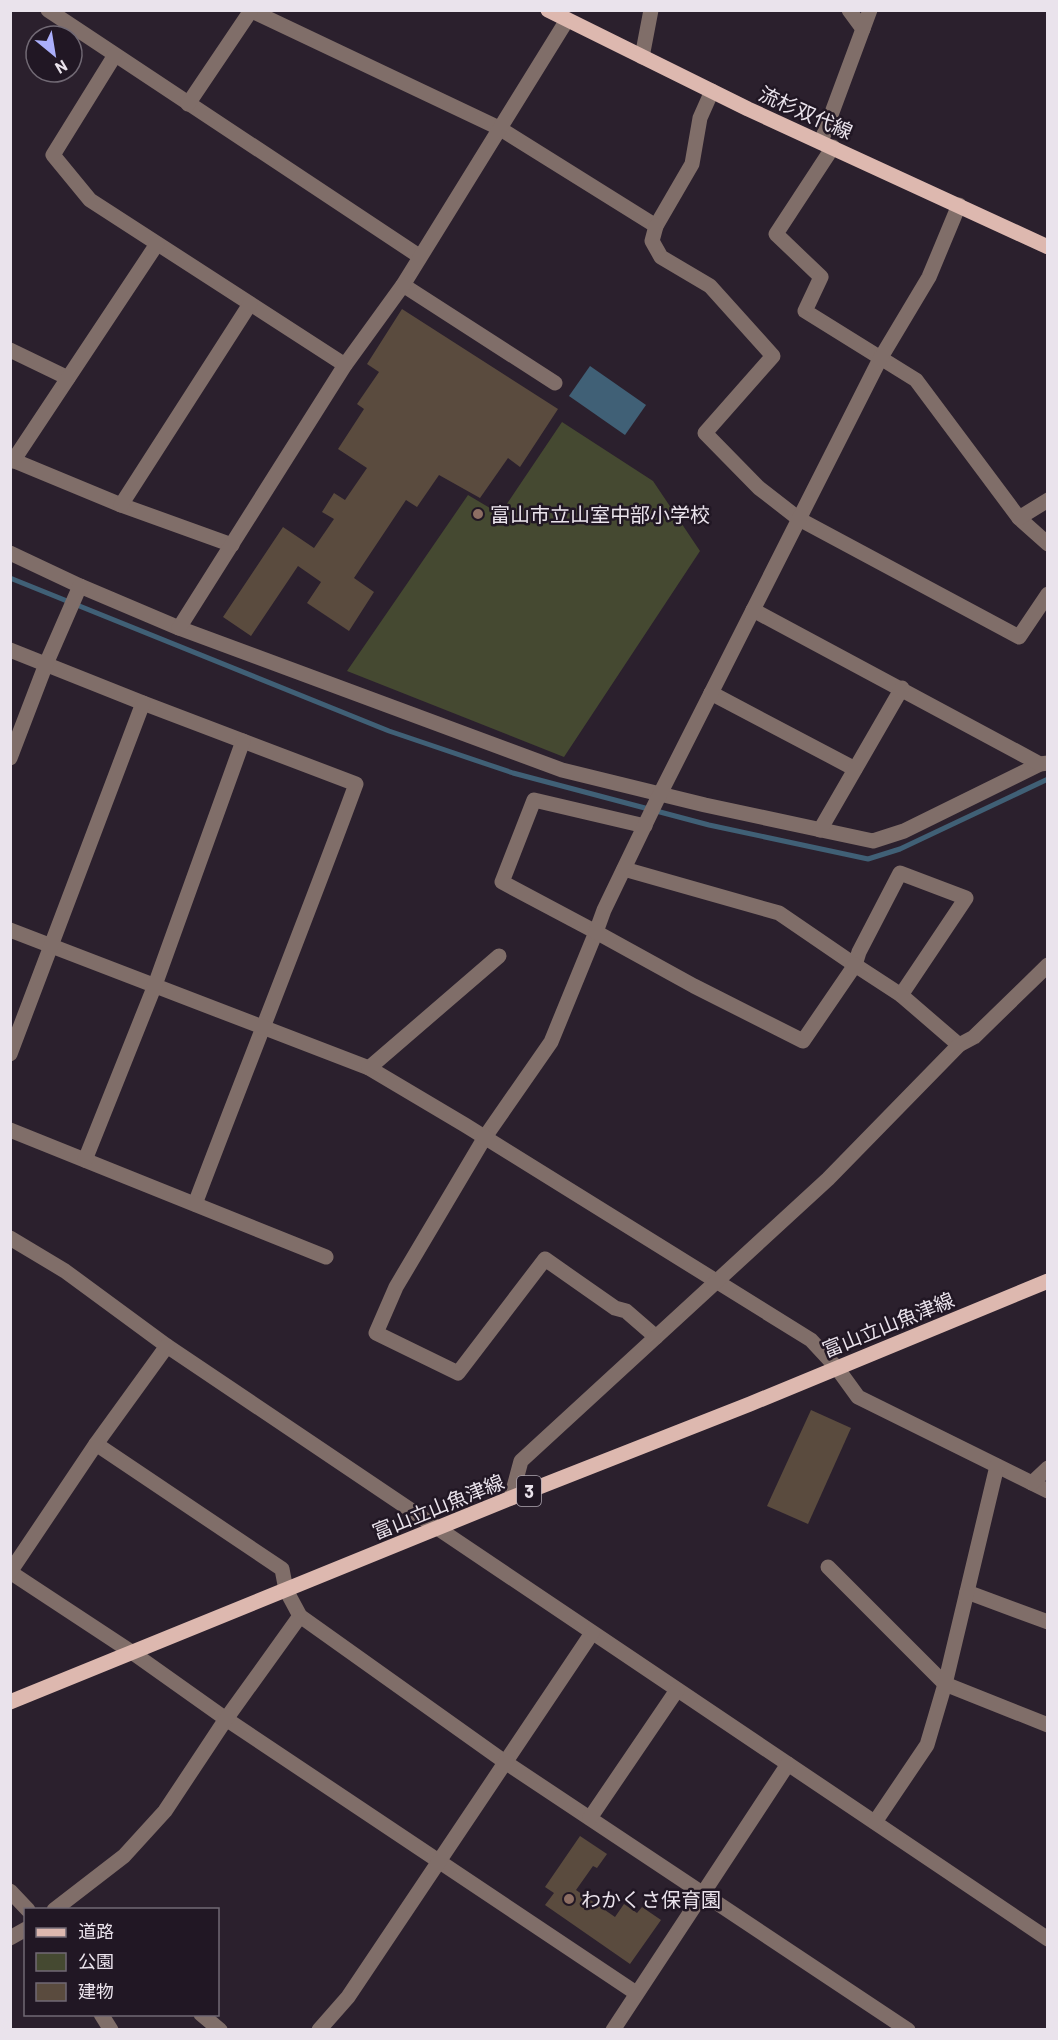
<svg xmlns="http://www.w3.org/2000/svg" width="1058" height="2040" font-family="Barlow,'Noto Sans JP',sans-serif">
<rect width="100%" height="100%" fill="#2b202d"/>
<path fill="#454931" d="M562,422L653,481L700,551L564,757L347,671L468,495L500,514Z"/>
<path fill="#406076" d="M590,366L646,405L625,435L569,396Z"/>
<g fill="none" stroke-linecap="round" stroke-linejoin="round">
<path stroke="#406076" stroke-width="5" d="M10,578L389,731L513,773L709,825L868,859L900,849L1048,779"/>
</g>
<g fill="#5a4b3e">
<path d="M402,309L558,409L520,467L508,458L480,498L439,475L417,507L406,500L354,578L374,592L349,631L307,603L321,582L298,566L251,636L223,617L283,527L314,548L334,519L322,512L334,493L345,500L367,468L338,449L364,409L357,404L379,372L367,364Z"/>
<path d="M811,1410L851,1428L808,1524L767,1506Z"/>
<path d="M580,1836L607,1854L597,1868L593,1866L576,1890L615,1917L624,1904L637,1913L642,1907L661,1920L630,1964L545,1905L554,1893L545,1887Z"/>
</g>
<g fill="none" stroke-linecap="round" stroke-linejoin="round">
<g stroke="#806e69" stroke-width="15">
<path d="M48,10L419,256"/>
<path d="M250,10L499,128L656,226L692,164L700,118L712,91"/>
<path d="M849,10L863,29"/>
<path d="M115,55L53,155L90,200L345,365"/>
<path d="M642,57L651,10"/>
<path d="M188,104L250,12"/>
<path d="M821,142L870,10"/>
<path d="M833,147L776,234L821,277L805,311L916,380L1019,518L1048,544"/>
<path d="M656,226L652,241L661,257L710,286L773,356L705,433L759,488L799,519L1019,637L1048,594"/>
<path d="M403,285L555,383"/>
<path d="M10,350L68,378"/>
<path d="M10,459L121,505L232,545"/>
<path d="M13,461L157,244"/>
<path d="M121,505L250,304"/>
<path d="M1019,518L1048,500"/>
<path d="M10,553L80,586L179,628L562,770L705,805L873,841L904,831L1040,764L1048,763"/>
<path d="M753,610L1040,764"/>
<path d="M179,628L345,365L403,285L567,20"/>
<path d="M10,650L143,703L356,784C304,925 248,1064 195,1204"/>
<path d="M711,693L855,769"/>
<path d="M10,758L46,664L80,586"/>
<path d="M645,826L534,800L502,882L596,932L551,1042L485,1137L396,1287L376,1333L458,1373L545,1259L615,1308L626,1311L656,1337"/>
<path d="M820,830L902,688"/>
<path d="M624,869L779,913L855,965L859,952L900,873L966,898L901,995"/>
<path d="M10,930L369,1068L465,1125L811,1340L837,1368L858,1397L1048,1491"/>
<path d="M959,1045L901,995L855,965L803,1041L694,986L596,932L604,910L657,800L799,519L880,359L929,277L959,205"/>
<path d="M10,1054L143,703"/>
<path d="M369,1068L499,956"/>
<path d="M10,1130L326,1257"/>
<path d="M85,1160L155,985L243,741"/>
<path d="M10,1238L65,1271L167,1346L1048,1939"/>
<path d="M96,1444L282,1569L286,1590L300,1616L505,1762L908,2030"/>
<path d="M1032,1483L1048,1468"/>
<path d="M511,1498L521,1461L828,1179L959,1045L974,1037L1048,965"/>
<path d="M828,1567L945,1684L1048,1725"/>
<path d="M10,1572L133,1653L226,1719L636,1993"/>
<path d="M10,1572L96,1444L167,1346"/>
<path d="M967,1592L1048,1622"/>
<path d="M590,1818L677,1690"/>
<path d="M875,1822L927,1745L945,1684L997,1466"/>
<path d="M10,1891L28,1910"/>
<path d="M54,1910L124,1856L165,1811L226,1719L300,1616"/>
<path d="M10,1938L26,1929"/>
<path d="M101,2014L111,2030"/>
<path d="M201,2014L220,2030"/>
<path d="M319,2030L348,1997L592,1633"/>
<path d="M613,2030L788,1764"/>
</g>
<g stroke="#ddb8af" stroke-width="15">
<path d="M548,10L748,109L1048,247"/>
<path d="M10,1702L511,1498L750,1404L1048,1281"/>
</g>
</g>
<g fill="#8d6e63" stroke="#211724" stroke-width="2">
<circle cx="478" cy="514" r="6"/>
<circle cx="569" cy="1899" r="6"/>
</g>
<g text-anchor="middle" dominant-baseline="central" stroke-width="5" stroke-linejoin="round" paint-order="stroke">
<rect fill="#211724" stroke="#aea6b0" stroke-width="1.5" x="517" y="1476" width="24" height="30" rx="4.5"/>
<g font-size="18" font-weight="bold" fill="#eae3ec">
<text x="529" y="1491">3</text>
</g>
<g font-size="20" fill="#eae3ec" stroke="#211724">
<text transform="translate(806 112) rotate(24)">流杉双代線</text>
<text transform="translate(888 1324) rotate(-22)">富山立山魚津線</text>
<text transform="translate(438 1506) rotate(-22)">富山立山魚津線</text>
</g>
<g font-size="20" fill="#eae3ec" stroke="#211724" text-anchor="start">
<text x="490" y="514">富山市立山室中部小学校</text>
<text x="581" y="1899">わかくさ保育園</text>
</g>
</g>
<rect width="1058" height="2040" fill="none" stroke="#eae3ec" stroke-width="24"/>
<rect x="24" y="1908" width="195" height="108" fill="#211724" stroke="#716974" stroke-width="1.5"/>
<rect x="36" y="1928" width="30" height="9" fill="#ddb8af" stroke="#716974" stroke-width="1.5"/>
<text x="78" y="1938" font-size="18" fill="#eae3ec">道路</text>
<rect x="36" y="1953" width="30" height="18" fill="#454931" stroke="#716974" stroke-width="1.5"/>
<text x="78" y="1968" font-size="18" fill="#eae3ec">公園</text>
<rect x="36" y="1983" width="30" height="18" fill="#5a4b3e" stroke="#716974" stroke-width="1.5"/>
<text x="78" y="1998" font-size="18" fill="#eae3ec">建物</text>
<g transform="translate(54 54) rotate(150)"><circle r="28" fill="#211724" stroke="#716974" stroke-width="1.5"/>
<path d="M0-4.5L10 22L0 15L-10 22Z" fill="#abaffb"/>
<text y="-9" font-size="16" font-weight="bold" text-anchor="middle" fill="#eae3ec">N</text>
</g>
</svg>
